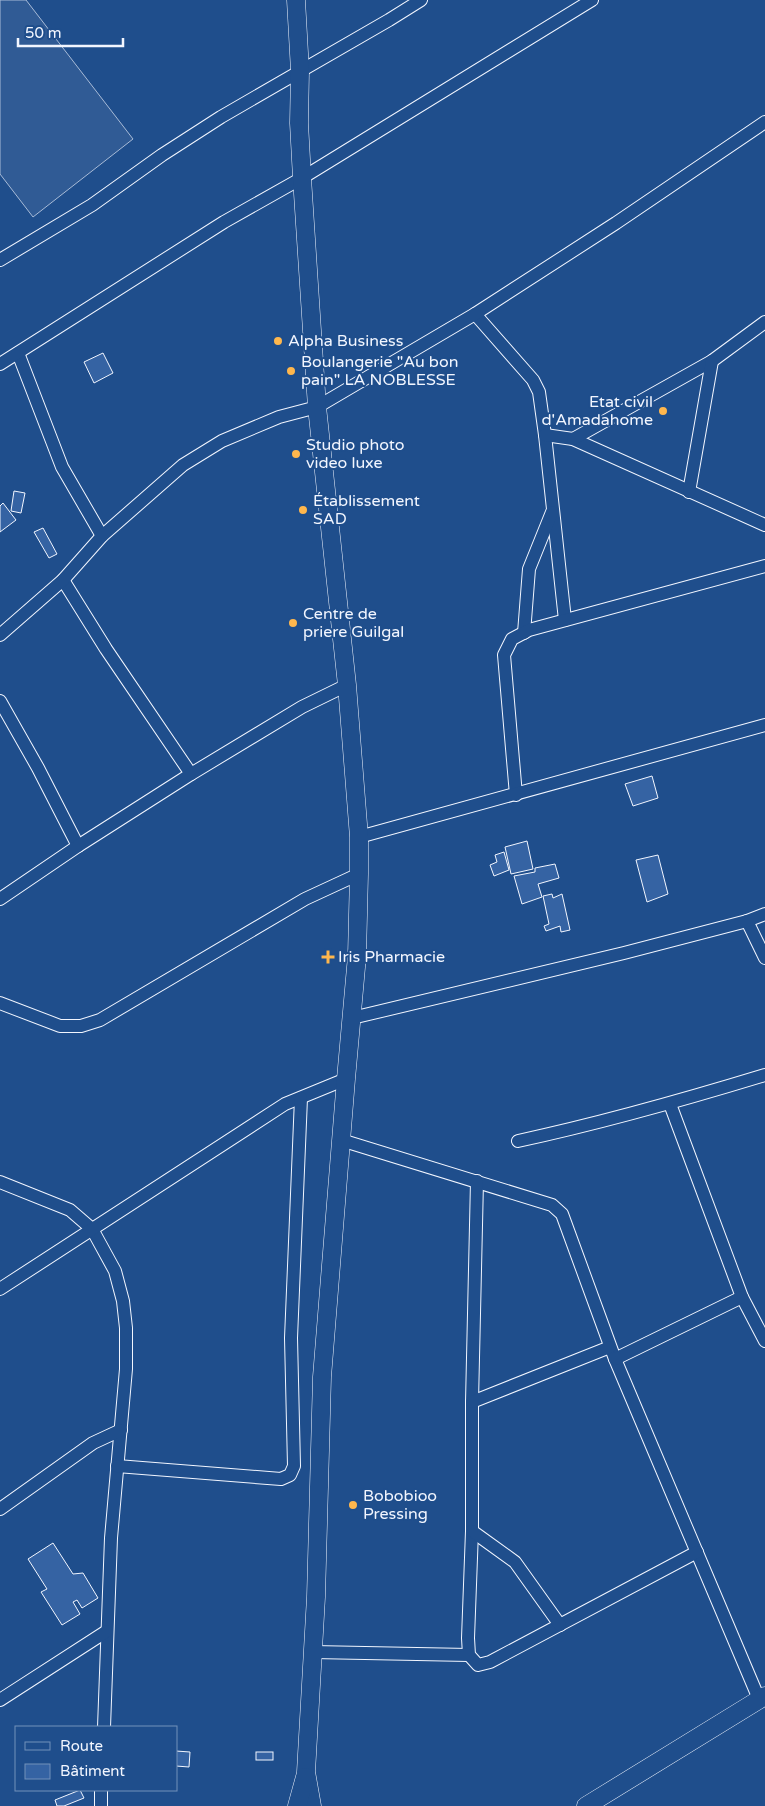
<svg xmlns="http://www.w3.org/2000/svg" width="765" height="1806" font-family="'Varela Round',sans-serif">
<rect width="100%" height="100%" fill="#1f4e8c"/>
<path fill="#305b95" stroke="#a8bbd7" d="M0,0H26L133,139L33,217L0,174Z"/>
<g fill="#3563a3" stroke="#f2f6ff">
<path d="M103,353L113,373L94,383L84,362Z"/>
<path d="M14,491L25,493L21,513L11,511Z"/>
<path d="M3,503L16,520L0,532V506Z"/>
<path d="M43,528L57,554L49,558L34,532Z"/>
<path d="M652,776L658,798L633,806L625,784Z"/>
<path d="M527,841L533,869L511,874L505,847Z"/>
<path d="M504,852L509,870L494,876L490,865L497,862L495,855Z"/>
<path d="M658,855L668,894L647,902L636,860Z"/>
<path d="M555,864L559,878L538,884L542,897L522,904L514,876L535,872V868Z"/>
<path d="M552,894L553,898L562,894L570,930L561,932L560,926L546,931L544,926L549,924L543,896Z"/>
<path d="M53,1543L73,1574L83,1573L98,1598L82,1608L77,1600L73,1602L80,1614L62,1625L41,1592L47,1589L28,1559Z"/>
<path d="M176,1751L190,1752L189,1767L176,1766Z"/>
<rect x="256" y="1752" width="17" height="8"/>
<path d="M80,1790L84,1798L64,1806H57L55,1800Z"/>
</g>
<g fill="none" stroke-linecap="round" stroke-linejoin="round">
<g stroke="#f2f6ff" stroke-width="14">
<g id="street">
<path d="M0,260L92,205L162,155L221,117L389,20L421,0"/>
<path d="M475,314L533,380L539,392L545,435L565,620"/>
<path d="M18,353L62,467L102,536"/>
<path d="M0,364L224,222L302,178L592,0"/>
<path d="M545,435L573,439L765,525"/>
<path d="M573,439L712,361L765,322"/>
<path d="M689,492L712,361"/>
<path d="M63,580L106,649L191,774"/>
<path d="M524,633L529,569L552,512"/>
<path d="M0,635L63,580L102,536L183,465L222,441L279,417L317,407L475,314L616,223L765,122"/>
<path d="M0,701L38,768L78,846"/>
<path d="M516,795L504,655L512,639L529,630L765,566"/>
<path d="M359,837L765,725"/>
<path d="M0,899L78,846L191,774L302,707L347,685"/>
<path d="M747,921L765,958"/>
<path d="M0,1003L60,1026H81L100,1020L305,899L359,874"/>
<path d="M352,1018L624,953L747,921L765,914"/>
<path d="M670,1104L742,1297L765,1341"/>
<path d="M341,1140L552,1205L562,1214L615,1359L759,1699"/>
<path d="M518,1141C602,1123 683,1100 765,1075"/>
<path d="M477,1181L472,1402V1531L468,1638L469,1655L478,1665L490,1662L697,1552"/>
<path d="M0,1182L70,1210L92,1229L115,1271L123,1301L126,1328V1369L111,1538L104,1727"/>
<path d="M0,1289L285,1104L346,1079"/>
<path d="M615,1359L742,1297"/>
<path d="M472,1402L610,1347"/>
<path d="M117,1466L281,1479L290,1475L294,1466L291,1338L301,1098"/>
<path d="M0,1509L93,1443L121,1430"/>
<path d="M472,1531L515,1562L560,1625"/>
<path d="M313,1652L469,1655"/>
<path d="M0,1700L107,1631"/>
<path d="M101,1806V1790"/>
</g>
</g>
<g stroke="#f2f6ff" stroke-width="19">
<g id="secondary">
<path d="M296,0L300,71L299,123L302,178L317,407L347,685L359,837V874L357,956L346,1079L322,1377L316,1597L306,1772L312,1806"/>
<path d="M297,1806L305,1777"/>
<path d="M586,1806L765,1696"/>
</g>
</g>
<use href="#street" stroke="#1f4e8c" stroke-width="12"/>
<use href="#secondary" stroke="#1f4e8c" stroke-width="18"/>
</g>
<g fill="#ffb74d" stroke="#1f4e8c" stroke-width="2">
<circle cx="278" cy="341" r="5"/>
<circle cx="291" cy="371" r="5"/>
<circle cx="663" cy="411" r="5"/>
<circle cx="296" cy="454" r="5"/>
<circle cx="303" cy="510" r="5"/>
<circle cx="293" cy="623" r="5"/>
<path d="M325.5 949.5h5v5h5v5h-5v5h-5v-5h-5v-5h5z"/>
<circle cx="353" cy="1505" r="5"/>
</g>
<g text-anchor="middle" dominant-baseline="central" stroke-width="4" stroke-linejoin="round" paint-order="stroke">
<g font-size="16" fill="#f2f6ff" stroke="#1f4e8c" text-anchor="start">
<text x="288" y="341">Alpha Business</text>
<text x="301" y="362">Boulangerie "Au bon<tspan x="301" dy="18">pain" LA NOBLESSE</tspan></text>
<text x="653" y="402" text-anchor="end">Etat civil<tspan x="653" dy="18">d'Amadahome</tspan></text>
<text x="306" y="445">Studio photo<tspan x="306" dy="18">video luxe</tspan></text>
<text x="313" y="501">Établissement<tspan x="313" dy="18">SAD</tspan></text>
<text x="303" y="614">Centre de<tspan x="303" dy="18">priere Guilgal</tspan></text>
<text x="338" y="957">Iris Pharmacie</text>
<text x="363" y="1496">Bobobioo<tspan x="363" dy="18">Pressing</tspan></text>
</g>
</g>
<rect x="15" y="1726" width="162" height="65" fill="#1f4e8c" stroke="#7391ba"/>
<rect x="25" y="1742" width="25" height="8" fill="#1f4e8c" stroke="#7391ba"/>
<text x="60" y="1751" font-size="15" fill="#f2f6ff">Route</text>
<rect x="25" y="1764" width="25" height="15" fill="#3563a3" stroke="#7391ba"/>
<text x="60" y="1776" font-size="15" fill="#f2f6ff">Bâtiment</text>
<path d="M18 38v8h105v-8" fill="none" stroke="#f2f6ff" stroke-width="2.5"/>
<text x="25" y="38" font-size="15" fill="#f2f6ff" stroke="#1f4e8c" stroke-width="4" paint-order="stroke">50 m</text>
</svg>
